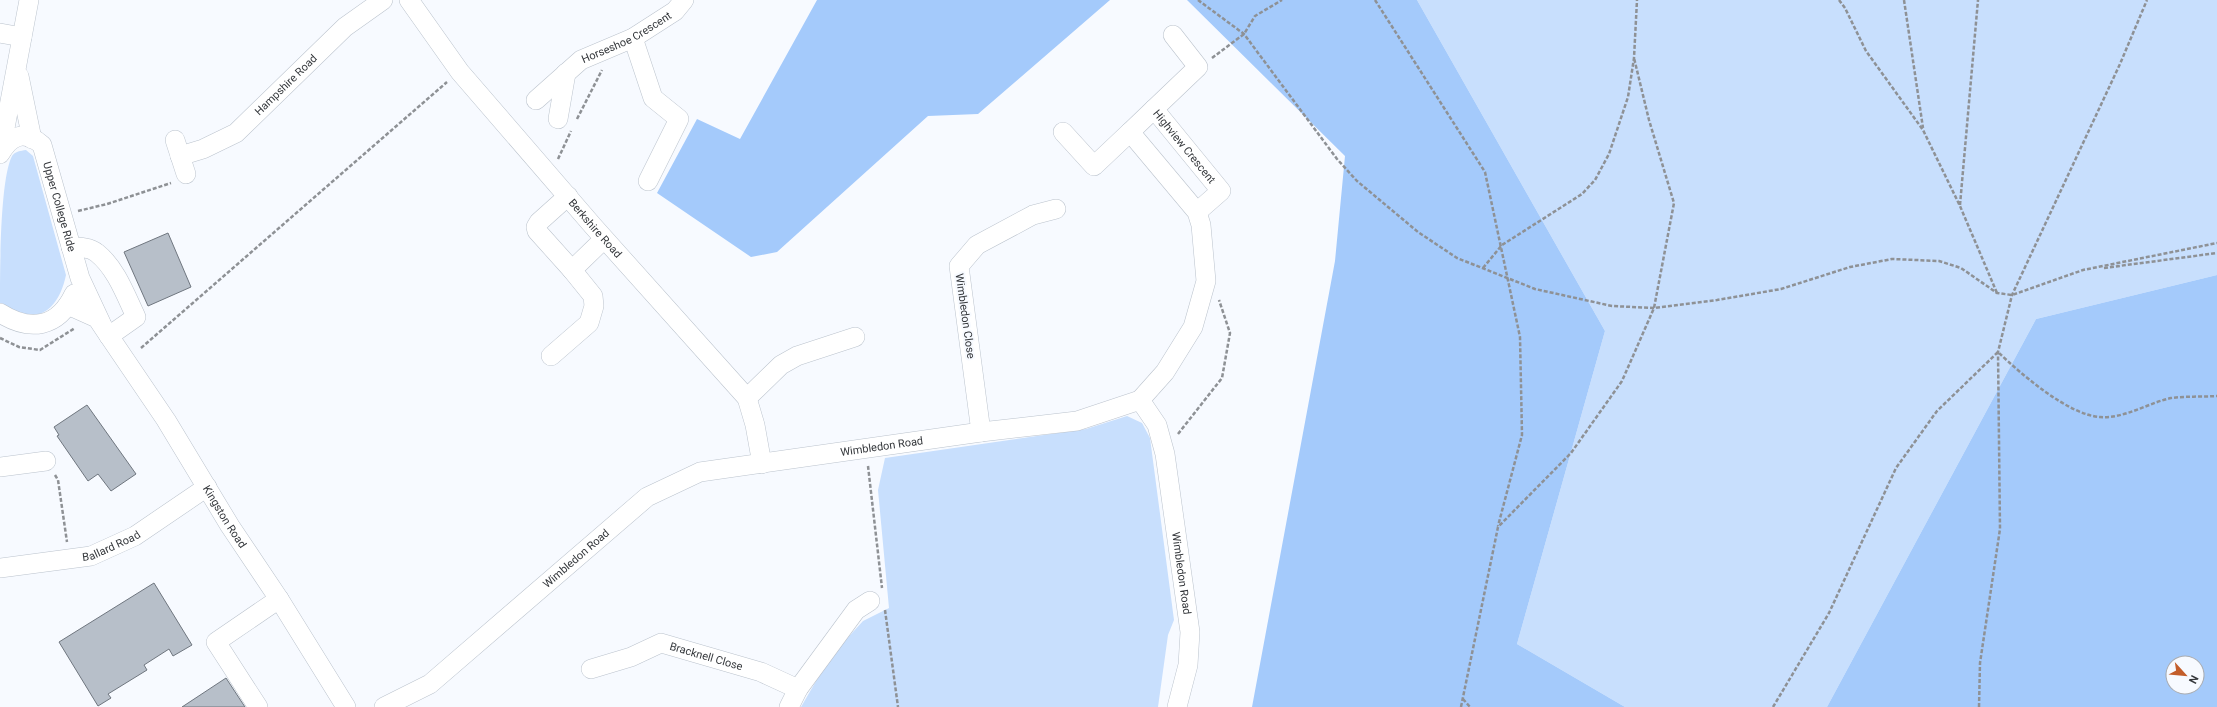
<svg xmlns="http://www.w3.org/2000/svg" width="2217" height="707" font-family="Roboto,sans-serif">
<rect width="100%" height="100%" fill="#f7faff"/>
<g fill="#c8dffd">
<path d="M1417,0H2217V275L2036,319L1827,707H1625L1517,644L1605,331Z"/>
<path d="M26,150L33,156L66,275C58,313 34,328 0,303C0,271 0,179 12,156C16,151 20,151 26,150Z"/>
<path d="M1127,416L1142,423L1150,438L1174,620L1168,635L1158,707H801L830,657L863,621L889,608L878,490L885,458L1086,429Z"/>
</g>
<g fill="#a4cafb" fill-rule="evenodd">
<path d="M817,0H1110L978,114L928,116L777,252L751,257L657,193L697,119L740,139Z"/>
<path d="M1187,0H1417L1605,331L1517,644L1625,707H1252L1335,261L1345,156Z"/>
<path d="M2217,275V707H1827L2036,319ZM2173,663H2197V687H2173Z"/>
</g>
<g fill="#b7bfc9" stroke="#6f767f">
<path d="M168,233L191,287L148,306L124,252Z"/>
<path d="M87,405L136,474L111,491L98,474L88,481L57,436L59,435L54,427Z"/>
<path d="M154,583L192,645L173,656L169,649L144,665L147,670L108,694L111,698L98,706L59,642Z"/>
<path d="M226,678L245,707H182Z"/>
</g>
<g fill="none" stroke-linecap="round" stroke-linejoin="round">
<g stroke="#bbc3cd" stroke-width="20">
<g id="minor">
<path id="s1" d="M409,0L460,72L593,226L747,398L755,425L762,464"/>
<path d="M0,33L22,37"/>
<path d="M633,38L653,98L679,119L648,181"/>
<path d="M19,76L32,139"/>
<path id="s2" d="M536,100L581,60L633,38L675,11L684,0"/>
<path d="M1154,109L1198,67L1173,35"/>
<path d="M558,119L566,73"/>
<path d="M1063,132L1094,166L1130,132"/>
<path d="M175,140L186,174"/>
<path d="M4,147L5,128L29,0"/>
<path id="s3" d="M0,154C10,136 24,129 42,145L80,278L101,323"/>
<path id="s4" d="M180,156L203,149L236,133L345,27L383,0"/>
<path d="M71,247C80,247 90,247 97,253C116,268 126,296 136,317L109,336"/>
<path d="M572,270L604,239"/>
<path id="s5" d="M68,305L97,318L109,336L166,420L230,526L279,599L346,707"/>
<path d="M0,313C30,332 58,328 74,294"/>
<path d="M551,356L589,323L594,306L593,296L572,270L537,231L536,227L539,222L568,196"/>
<path d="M747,398L781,365L797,356L855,337"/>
<path id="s6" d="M1140,400L1165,372L1193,327L1206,281L1201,225L1197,212L1130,132L1154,109L1221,191L1197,212"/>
<path d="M981,432L959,266L977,245L1033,215L1056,209"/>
<path d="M0,467L46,461"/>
<path id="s7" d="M0,568L91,556L135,536L207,487"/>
<path id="s8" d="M591,669L631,657L661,643L761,672L798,689"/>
<path d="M258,707L216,642L279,599"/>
<path id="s9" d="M384,707L430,684L647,497L700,472L981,432L1077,421L1140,400L1157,425L1165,454L1190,632L1188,665L1177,707"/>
<path d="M789,707L798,689L856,610L870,601"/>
</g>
</g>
<g stroke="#8e9195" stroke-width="2.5" stroke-dasharray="4 2" stroke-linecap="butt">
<path d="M1198,0L1244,34L1337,159L1357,181L1418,232L1457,258L1535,289L1612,306L1654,308L1717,300L1781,289L1850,267L1892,259L1939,261L1961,268L1997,293L2012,295L2083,270L2217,243"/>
<path d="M1375,0L1485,172L1520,337L1522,435L1498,526"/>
<path d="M1839,0L1845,8L1866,51L1923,130L1960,206L1997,293"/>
<path d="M1904,0L1923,128"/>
<path d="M1212,58L1244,34L1255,16L1282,0"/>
<path d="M577,119L602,70"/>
<path d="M558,159L571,131"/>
<path d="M1960,205L1978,0"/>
<path d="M78,211L107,204L171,183"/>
<path d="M1483,268L1502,245L1582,194L1595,180L1609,154L1628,97L1634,58L1637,0"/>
<path d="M2104,268L2217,253"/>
<path d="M0,338L19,347L40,350L75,328"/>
<path d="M141,348L447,82"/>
<path d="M1178,434L1222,378L1230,333L1219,300"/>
<path d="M868,466L882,588"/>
<path d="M55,475L58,480L67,542"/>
<path d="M885,610L898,707"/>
<path d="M1463,699L1470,707"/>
<path d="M1461,707L1498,527L1571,453L1622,381L1654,308L1674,203L1649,120L1634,58"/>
<path d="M1773,707L1829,613L1896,468L1937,411L1998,352C2021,374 2068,415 2100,417C2124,419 2148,403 2171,398C2186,396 2202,397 2217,396"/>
<path d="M1979,707L1980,663L2000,529L1998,352L2012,295L2120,64L2147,0"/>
</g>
<use href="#minor" stroke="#fff" stroke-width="19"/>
</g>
<g text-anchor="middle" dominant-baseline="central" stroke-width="4" stroke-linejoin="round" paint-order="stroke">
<g font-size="11" fill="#34373b" stroke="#f7faff">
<text stroke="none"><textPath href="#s2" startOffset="111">Horseshoe Crescent</textPath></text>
<text stroke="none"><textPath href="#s4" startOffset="130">Hampshire Road</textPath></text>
<text stroke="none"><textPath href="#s6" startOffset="394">Highview Crescent</textPath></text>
<text stroke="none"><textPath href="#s3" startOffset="116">Upper College Ride</textPath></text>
<text stroke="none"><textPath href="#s1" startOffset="295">Berkshire Road</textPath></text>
<text transform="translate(965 316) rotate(82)">Wimbledon Close</text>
<text stroke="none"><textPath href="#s9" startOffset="580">Wimbledon Road</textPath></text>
<text stroke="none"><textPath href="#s5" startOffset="268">Kingston Road</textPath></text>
<text stroke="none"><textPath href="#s7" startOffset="114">Ballard Road</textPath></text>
<text stroke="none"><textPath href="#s9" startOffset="244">Wimbledon Road</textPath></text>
<text stroke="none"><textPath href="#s9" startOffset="1024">Wimbledon Road</textPath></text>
<text stroke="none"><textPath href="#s8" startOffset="122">Bracknell Close</textPath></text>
</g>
</g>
<g transform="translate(2185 675) rotate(117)"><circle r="19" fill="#f7faff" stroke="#a9acb1"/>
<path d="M0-3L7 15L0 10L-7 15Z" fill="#c35e2b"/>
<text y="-6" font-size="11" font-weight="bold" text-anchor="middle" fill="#34373b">N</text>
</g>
</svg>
